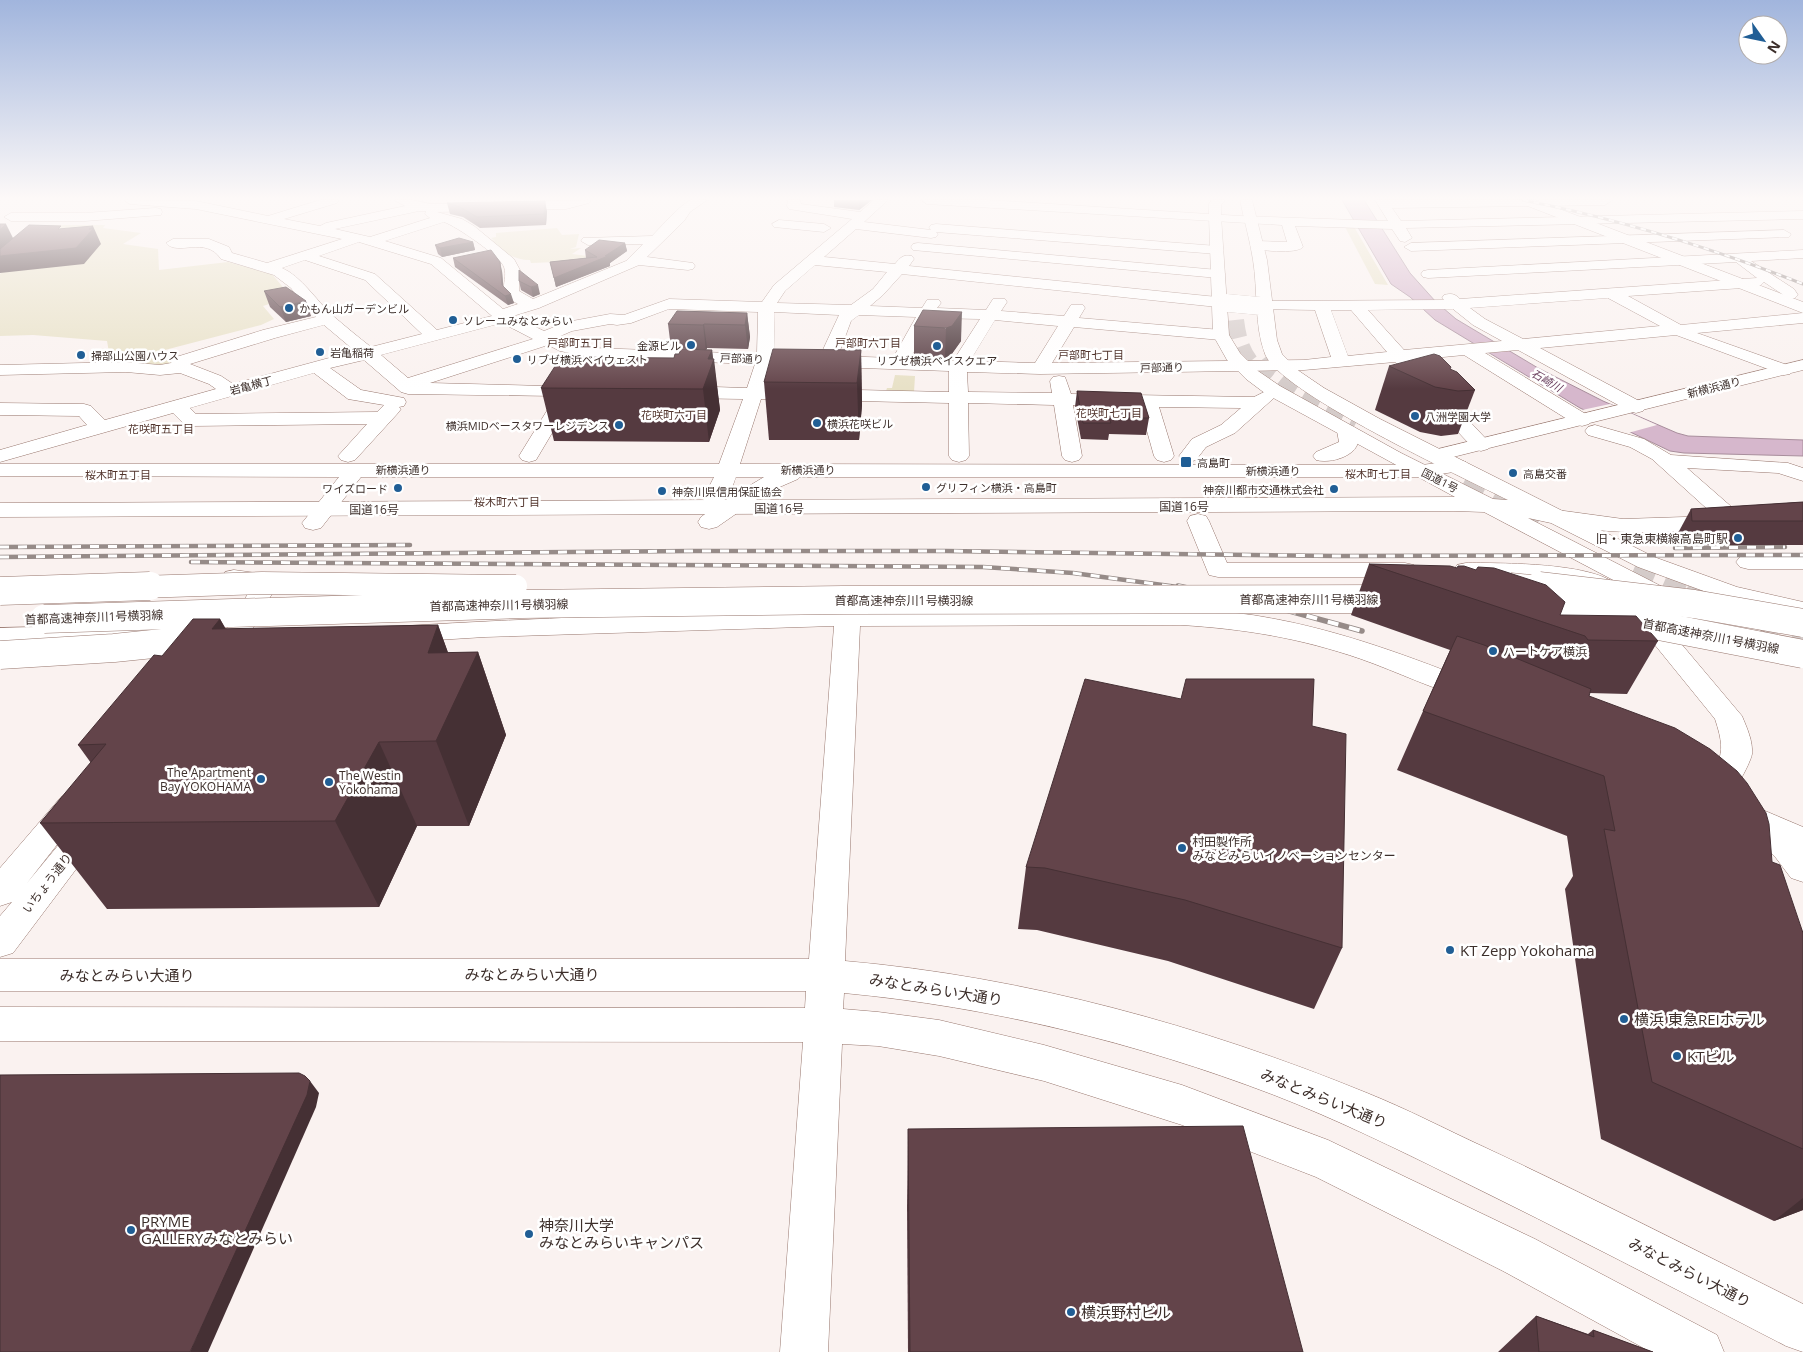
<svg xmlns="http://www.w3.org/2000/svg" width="1803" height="1352" font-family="'Open Sans','Noto Sans JP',sans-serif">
<rect width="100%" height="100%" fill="#faf2f0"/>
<g fill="#e8e1c7">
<path d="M51,225H105L103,228L141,233L123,244L158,249L159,270L228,262L272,274L291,297L263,306L274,319L261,325L161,351L174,362L165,367L117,362L110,358L107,341L33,335L0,336V274Z"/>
<path d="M1344,225H1353L1388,285L1375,284Z"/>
<path d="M557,228L562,235L579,234L576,247L570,249L581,248L572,254L588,256L581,261L531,263L530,260C510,260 494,246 480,234L495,241L491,238L496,237V233Z"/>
<path d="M895,375L915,376L914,392L886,391L887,388H892Z"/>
</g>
<path fill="#d6b7cc" stroke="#a88e9c" d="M1342,200H1364L1410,273L1436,302L1456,319L1538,368L1603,401L1677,433L1688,436L1803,440V456L1684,453L1670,451L1580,408L1435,320L1410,297L1391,284Z"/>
<path fill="#faf2f0" d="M1610,404L1657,425L1628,433L1582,410Z"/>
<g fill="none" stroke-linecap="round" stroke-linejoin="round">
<g stroke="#d4cbc9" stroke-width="18" stroke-dasharray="18 9" stroke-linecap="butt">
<path d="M1235,320C1239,352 1247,364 1272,383"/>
<path d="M1263,359C1287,389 1324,404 1357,421"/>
</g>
<g stroke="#d4cbc9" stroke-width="22" stroke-dasharray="22 11" stroke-linecap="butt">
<path d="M1466,478L1541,517"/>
<path d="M1636,564L1691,588"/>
</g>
<g stroke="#d4cbc9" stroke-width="28" stroke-dasharray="28 14" stroke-linecap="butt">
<path d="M1688,586L1733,603"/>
<path d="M1752,623L1803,639"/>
</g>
<g stroke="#98776e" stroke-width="1">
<g id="minor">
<path d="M124,200L196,201L268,216L320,200H339L337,203L284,219L320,226L326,223L405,206L394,200H412L431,204L591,200L589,203L566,209L437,212L462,219L474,226L514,259L520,270L519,291L533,299L626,261L643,244L588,245L581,241L583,238L652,236C661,227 681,204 691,200C696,199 702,200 707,200L690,212L684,221L647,257L693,263L695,266L693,269L688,270L639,265L539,308L513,316L544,331L567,322L610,314L624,315L669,299L762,302L774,285L852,219L789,209L787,206L788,200H800L801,204L860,212L874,200H888L864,222L931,230L929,228L931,225L936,224L1217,246L1224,250L1217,254L936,232L938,234L936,237L931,238L856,229L824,257L895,264C900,258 903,254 912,256L914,259L909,266L1227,298L1233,300L1235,303L1233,306L1227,308L902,274L883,295L870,306L922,308L927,300H939L941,303L937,308L986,310L993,299H1005L1007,302L1001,311L1064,316L1071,305H1083L1085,308L1079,318L1221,330L1227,331L1229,335L1227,339L1221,340L1074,327L1052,363L1304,360L1331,357L1315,310L1254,309L1252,306L1254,303L1260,301L1444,300L1442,298L1444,295C1452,293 1455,294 1460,299L1757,278L1736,262L1428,278L1423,277L1421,274L1423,271L1428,270L1803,250V258L1751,261L1794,289L1798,295L1795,298H1785L1782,294L1764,282L1761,285L1756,287L1628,296L1681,325L1803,313V323L1697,333L1790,366L1793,370L1790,374L1784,375L1676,335L1540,348L1643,403L1646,407L1643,411L1636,413L1629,411L1518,350L1485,353L1589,416L1592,420L1589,424L1582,426L1575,424L1464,355L1412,360L1418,367L1415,371C1405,373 1402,369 1395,362L1304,370L1040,374L967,372L968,392L1052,393L1050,381L1053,377L1059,376L1065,377L1071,394L1254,397L1266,391L1273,393L1275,397L1235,433L1206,447L1196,460L1189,462L1182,460L1179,456L1192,439L1221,425L1241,408L1159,407L1174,456L1171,460L1164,462L1157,460L1154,456L1140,406L1073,405L1082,456L1079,460L1072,462L1065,460L1062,456L1054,405L968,403L969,456L966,460L959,462L952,460L949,456V403L761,399L740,464L1422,465L1459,460L1466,462L1469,466L1466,470L1422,477H800L798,479L766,493L717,527L709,529L701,527L698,522L701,517L719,504H706L703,499L714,477H361L321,528L313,530L305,528L302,523L339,477L0,476V464H719L743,399L681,398L674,396L672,392L674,388L681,386L747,388L755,364L594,358L560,351L548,345L430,383L585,387L587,391L585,395L574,396L536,460L529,462L522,460L519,456L556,396L408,394L401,392L364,360L330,368L361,390L404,398L406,402L404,406L399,407L401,409L398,413L355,460L348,462L341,460L338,456L367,424L191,426L184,424L173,413L0,462V450L87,425L79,416L0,415V403L84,404L91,406L105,420L216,389L209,384L180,373L160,375L126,372L0,375V365L126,362L160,365L171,363L173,358L263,330L316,317L299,299L291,288L274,275L221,259C205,235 178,257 166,243L173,239H209L229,247L232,253L267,263L342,239L196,209L130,204ZM419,211H426L425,214L430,218L370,237L335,229ZM444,222C456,226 500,256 504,267C507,276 503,283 504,291L509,299L518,304L503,309L441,258L385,241ZM359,242L431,264L492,316L437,330L375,274L319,256ZM305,260L365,280L422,334L371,347C358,337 345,326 332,315C316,300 301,276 282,268ZM815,265L887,272L873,289L851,305L777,303L785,291ZM1608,298L1660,326L1523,339L1485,319L1470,308ZM669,309L758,312L757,354L594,348L571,343L558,337L572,331L610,324L617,325L631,323ZM1453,309L1473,325L1502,341L1404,350L1368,310ZM1331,310H1351L1387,352L1348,356ZM774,312L839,315L820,356L775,354ZM859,315L916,317L893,358L838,356L851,321ZM932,318L980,319L953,361L910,359ZM995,320L1058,326L1035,363L970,361ZM502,323L533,339L408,378L381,355ZM324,325L355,351L233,384L221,376L190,364L275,338ZM773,365L949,371V392L765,388ZM314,373L348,399L384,405L377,412L196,414L190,408ZM736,477H764L724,501L732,488Z"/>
<path d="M921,200H988L1240,216L1385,221H1388L1375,200H1534L1535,202L1533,205L1529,206L1392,208L1401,221L1803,211V219L1406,228L1412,238L1405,242L1400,241L1392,229L1295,226L1303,247C1298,254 1255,252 1250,245L1257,241L1287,242L1282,225L927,204Z"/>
<path d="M1539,200H1611V201L1605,205L1544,206L1540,205L1538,202Z"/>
<path d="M156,208L161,209L162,212L161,215L85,221H11L4,217L11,213H85Z"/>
<path d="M779,220L824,224L831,228L824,232L774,227L772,224Z"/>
<path d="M1784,230L1791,234L1789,237L1411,251L1404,247L1411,243Z"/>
<path d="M918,243L1218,270L1223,271L1225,274L1223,277L1218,278L913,250L911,247L913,244Z"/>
<path d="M1436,391L1443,393L1488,441L1491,445L1488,449L1481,451L1474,449L1429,401L1427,397L1429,393Z"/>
<path d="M1347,425L1354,427C1371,451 1335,465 1316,460L1313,456L1316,452L1339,442L1337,431L1340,427Z"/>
<path d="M1595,425L1644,439L1671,455L1788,463L1803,468V481L1778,473L1687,468L1742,516L1745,521L1742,526L1734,528C1672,532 1610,537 1549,522L1546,517L1549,512L1557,510L1623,519L1715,516L1652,459L1630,447L1588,435L1585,431L1588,427Z"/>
<path d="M1198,514L1206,516L1209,521L1227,563H1405L1414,565L1417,570L1414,575L1405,577H1218L1209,575L1187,521L1190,516Z"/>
<path d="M1748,555H1803V569H1748L1740,567L1736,562L1740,557Z"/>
<path d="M1466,563C1497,563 1601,562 1619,588L1616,593L1607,595L1553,579L1466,577L1457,575L1454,570L1457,565Z"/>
<path d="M1642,605L1651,608L1742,716C1747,728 1753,741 1752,754C1750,765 1731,798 1722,805C1716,810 1707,807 1700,805L1695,797C1715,762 1730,763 1715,719L1629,613L1633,608Z"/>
<path d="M1181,609C1209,611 1237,612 1264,617C1340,630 1411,657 1482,685L1486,691L1482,697L1472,700C1434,690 1398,672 1361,659C1300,638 1245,629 1181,625L860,626L845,961C1026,977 1200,1025 1367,1093C1407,1109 1445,1129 1484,1147C1591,1197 1697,1251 1803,1304V1352L1786,1346C1676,1289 1566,1232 1454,1177C1395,1148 1336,1119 1274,1095C1135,1042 991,1007 844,993L843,1009L878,1012L939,1020L1044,1045L1182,1085L1328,1140L1535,1239L1717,1335L1724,1352H1651L1503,1271L1316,1177L1182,1125L1044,1081L939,1056L878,1046L842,1044L828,1352H780L803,1042L0,1041V1007L805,1008L806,991H0V959H809L834,626L485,637L404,642L395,640L391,634L395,628L404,626C663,610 922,610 1181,609Z"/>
<path d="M72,793L83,797L88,805L27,883L80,819L91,816L102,819L107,828L13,953L0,957V916L12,902L0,906V868L61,797Z"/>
<path d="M1737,799L1803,827V882L1791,878L1776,858L1761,842L1756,833L1726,819L1721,811L1726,803Z"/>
</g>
</g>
<g stroke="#98776e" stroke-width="1">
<g id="major">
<path d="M1518,200H1536L1803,302V313L1520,203Z"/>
<path d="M1803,360V370L1437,461L1430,459L1427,455L1430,451Z"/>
</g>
</g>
<g stroke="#98776e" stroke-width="1">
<g id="highway">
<path d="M1212,200H1225L1221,205V216L1229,335L1240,353L1258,371L1280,386L1401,453L1493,499L1508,500C1464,478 1279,392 1265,354C1254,325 1258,290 1253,260C1250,240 1244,220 1240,200H1252L1267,260L1277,340L1282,354L1299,371L1324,388L1380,419L1654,557L1737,587L1803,602V618L1720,597L1638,567L1551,523L1528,518L1690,601L1769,634L1773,640L1769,646L1760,648L1751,646L1672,611L1484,512L1454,511L0,517V503L1455,497L1266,394L1246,379L1227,360L1213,335L1209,216V204Z"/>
<path d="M234,570L263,574L273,586V592L252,630L228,663L218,665L208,663L205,657L228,627L249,592L247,586L225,582L222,577L225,572Z"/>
<path d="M157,624L177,628L181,634L177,640L168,642L157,640L0,644V628Z"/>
</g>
</g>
<use href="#minor" fill="#fff" fill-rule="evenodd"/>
<use href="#major" fill="#fff" fill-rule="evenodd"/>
<use href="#highway" fill="#fff" fill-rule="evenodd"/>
<g stroke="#968b88" stroke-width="3">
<path id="rail-far2" d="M1523,200C1619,219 1712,248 1803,284"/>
</g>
<g stroke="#968b88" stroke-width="4.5">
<g id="rail-far1">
<path d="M0,547L410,545"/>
<path d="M1675,548L1785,547"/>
<path d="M0,557L693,551H946L1338,556L1803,555"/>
<path d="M191,562L983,567L1073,573L1185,588"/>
</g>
</g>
<g stroke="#968b88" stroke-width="5.5">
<path id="rail" d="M1178,586L1260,603L1362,631"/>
</g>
<use href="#rail-far2" stroke="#fff" stroke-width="2" stroke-dasharray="5.5" stroke-linecap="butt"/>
<use href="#rail-far1" stroke="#fff" stroke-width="3" stroke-dasharray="9" stroke-linecap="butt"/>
<use href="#rail" stroke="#fff" stroke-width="4" stroke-dasharray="11" stroke-linecap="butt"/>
<g stroke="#98776e" stroke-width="18" stroke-linecap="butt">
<path id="minor-bridge" d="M1227,303L1260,306"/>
</g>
<g stroke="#98776e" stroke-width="23" stroke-linecap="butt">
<g id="highway-bridge-far1">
<path d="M1510,584L1553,588"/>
<path d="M109,588L262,583L516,586"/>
</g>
</g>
<g stroke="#98776e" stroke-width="29" stroke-linecap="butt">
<g id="highway-bridge">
<path d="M1539,586L1694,604L1803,623"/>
<path d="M0,591L150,586"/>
<path d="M1524,607L1659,626L1803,654"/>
<path d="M44,619L522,604L843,600L1393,599"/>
<path d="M0,655L114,648L211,638"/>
</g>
</g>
<use href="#minor-bridge" stroke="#fff" stroke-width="18"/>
<use href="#highway-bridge-far1" stroke="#fff" stroke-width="22"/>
<use href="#highway-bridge" stroke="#fff" stroke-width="28"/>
</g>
<g fill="#553a40">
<path d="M834,200H872L859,210L834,207Z"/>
<path d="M447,203L547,211L546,225L480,228L463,217L450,214Z"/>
<path d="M473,242L475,250L442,257L438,254L435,245Z"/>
<path d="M625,243L627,251L610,263V266L556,287L550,262L586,258L585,250Z"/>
<path d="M453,258L502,271L503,286L514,303L508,305L455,267Z"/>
<path d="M519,270L540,294L533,297L521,290L519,281Z"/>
<path d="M264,291L311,316L286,322L270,307Z"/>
<path d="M923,310L961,341L951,355L945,358L914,355V326Z"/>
<path d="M747,313L750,337L748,349L707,348L706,350L671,348L668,324Z"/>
<path d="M712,350L720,410L709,442L554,441L541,388L674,358L679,354Z"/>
<path d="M861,350L862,405L859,440H769L764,382Z"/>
<path d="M1389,366L1450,369L1475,390L1458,434L1441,436L1420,432L1375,410Z"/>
<path d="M1077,391L1149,418L1146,435L1109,434L1108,440L1081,439L1075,407Z"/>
<path d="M1803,502V545H1678V533L1691,509Z"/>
<path d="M1369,564L1457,568L1560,615L1658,641L1627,694L1589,693V696L1772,862L1803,933V1210L1774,1221L1601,1139L1565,889L1573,876L1567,836L1397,770L1450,650L1351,615Z"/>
<path d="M220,619L226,629L438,625L448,653L478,652L506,735L469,826H417L379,907L107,909L40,823L91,763L78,745L162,656Z"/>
<path d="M1312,726L1342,948L1314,1009L1168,961L1037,930L1018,929L1026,867Z"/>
<path d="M908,1129L1303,1352H908L907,1207Z"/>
<path d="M1536,1316L1588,1334L1593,1330L1653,1352H1498Z"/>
</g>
<g fill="#453034">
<path d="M859,200H872L859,210Z"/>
<path d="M545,201L547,211L546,225L544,214Z"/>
<path d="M6,224L14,240L0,252V230Z"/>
<path d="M93,226L101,244L84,264L0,273V256L89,229Z"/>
<path d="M473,242L475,250L442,257L440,248Z"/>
<path d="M625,243L627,251L610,263V266L556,287L554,278L605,256Z"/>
<path d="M500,262L502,271L504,294L502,285Z"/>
<path d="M538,285L540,294L533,297L531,287Z"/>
<path d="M511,294L514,303L508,305L505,296Z"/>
<path d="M306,301L311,316L286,322L280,307Z"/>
<path d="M962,312L961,341L951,355L945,358L946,328Z"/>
<path d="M747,313L750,337L748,349L745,325Z"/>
<path d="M704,324L707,348L706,350L703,325Z"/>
<path d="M712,350L713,361L714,359L720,410L709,442L703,389L708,359Z"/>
<path d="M861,350L862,405L859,440L857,383Z"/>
<path d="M220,619L263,701L212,629Z"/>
<path d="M438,625L461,688L478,652L506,735L469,826L436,741L428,653Z"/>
<path d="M379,742L417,826L379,907L335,821Z"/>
<path d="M310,1081L319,1093L316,1107L208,1352H190Z"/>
<path d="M1803,1198V1210L1774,1221Z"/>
</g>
<g fill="#63444a" stroke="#453034">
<path d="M545,201L544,214L477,217L460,207L447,203Z"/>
<path d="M0,224H6L0,230Z"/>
<path d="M29,225L61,226L58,229L93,226L89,229H93L76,248L0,256V249Z"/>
<path d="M459,238L473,242L440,248L435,245Z"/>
<path d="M599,240L625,243L605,256H608L554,278L550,262L597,257L585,250Z"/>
<path d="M491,250L500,262L502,285L511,294L505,296L453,258Z"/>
<path d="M519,270L538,285L531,287L519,281Z"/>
<path d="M286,287L306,301L280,307L264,291Z"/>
<path d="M923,310L962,312L952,326L946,328L914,326Z"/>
<path d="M677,311L747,313L745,325L704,324L703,325L668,324Z"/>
<path d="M681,349L712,350L708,359H714L703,389L541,388L561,357L674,358L675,354H679Z"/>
<path d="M773,349L861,350L857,383L764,382Z"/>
<path d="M1434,354L1440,356L1451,367L1450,369L1457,372L1475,390L1458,391L1435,387L1389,366Z"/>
<path d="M1077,391L1141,393L1149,418H1109L1111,423H1083Z"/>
<path d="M1803,502V521H1692L1691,509Z"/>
<path d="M1369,564L1450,566L1457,568L1458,566H1464L1476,570L1478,567L1494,568L1546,585L1565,602L1560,615L1636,616L1658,641L1588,640L1585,636Z"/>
<path d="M193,619H220L212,629L438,625L428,653L478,652L436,741L379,742L335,821L40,823L106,744L78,745L154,655L162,656Z"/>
<path d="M1457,636L1484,645L1591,689L1589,696L1675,728L1710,749L1737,771L1747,783L1766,813L1769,824L1772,862L1780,865L1803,933V1149L1652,1082L1604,829L1615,831L1604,776L1423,711Z"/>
<path d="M1085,679L1181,699L1186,679H1314L1312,726L1346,734L1342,948L1185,900L1045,868L1026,867Z"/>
<path d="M299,1073L305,1076L310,1081L307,1095L190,1352H0V1075Z"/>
<path d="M1243,1126L1303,1352H910L908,1129Z"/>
<path d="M1536,1316L1594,1337L1593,1330L1653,1352H1539Z"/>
</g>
<linearGradient id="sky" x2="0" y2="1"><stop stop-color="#a1b5dd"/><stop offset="0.51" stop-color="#fdf9f8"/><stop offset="1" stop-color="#fdf9f8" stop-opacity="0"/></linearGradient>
<rect width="1803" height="389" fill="url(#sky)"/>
<g fill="#205e95" stroke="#fff" stroke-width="2">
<circle cx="289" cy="308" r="5"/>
<circle cx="453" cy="320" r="5"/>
<circle cx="691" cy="345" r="5"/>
<circle cx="937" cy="346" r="5"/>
<circle cx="320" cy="352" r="5"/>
<circle cx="81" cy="355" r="5"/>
<circle cx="517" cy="359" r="5"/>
<circle cx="1415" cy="416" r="5"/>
<circle cx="817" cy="423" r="5"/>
<circle cx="619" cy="425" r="5"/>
<rect x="1180" y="456" width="12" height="12" rx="2.5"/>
<circle cx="1513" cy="473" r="5"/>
<circle cx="926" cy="487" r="5"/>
<circle cx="398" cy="488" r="5"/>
<circle cx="1334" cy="489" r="5"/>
<circle cx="662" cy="491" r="5"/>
<circle cx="1738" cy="538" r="5"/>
<circle cx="1493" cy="651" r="5"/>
<circle cx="261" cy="779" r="5"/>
<circle cx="329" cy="782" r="5"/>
<circle cx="1182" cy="848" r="5"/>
<circle cx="1450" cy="950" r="5"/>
<circle cx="1624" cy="1019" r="5"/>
<circle cx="1677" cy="1056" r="5"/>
<circle cx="131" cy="1230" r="5"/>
<circle cx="529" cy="1234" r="5"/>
<circle cx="1071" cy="1312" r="5"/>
</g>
<g text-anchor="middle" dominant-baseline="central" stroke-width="5" stroke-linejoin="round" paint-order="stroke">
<g font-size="11" fill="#3d2f2b" stroke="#fff" text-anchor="start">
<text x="299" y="308">かもん山ガーデンビル</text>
<text x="463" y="320">ソレーユみなとみらい</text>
<text x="681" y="345" text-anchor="end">金源ビル</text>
<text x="330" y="352">岩亀稲荷</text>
<text x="91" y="355">掃部山公園ハウス</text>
<text x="527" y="359">リブゼ横浜ベイウェスト</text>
<text x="937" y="360" text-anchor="middle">リブゼ横浜ベイスクエア</text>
<text x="1425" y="416">八洲学園大学</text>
<text x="827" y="423">横浜花咲ビル</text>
<text x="609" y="425" text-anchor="end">横浜MIDベースタワーレジデンス</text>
<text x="1197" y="462">高島町</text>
<text x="1523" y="473">高島交番</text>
<text x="936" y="487">グリフィン横浜・高島町</text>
<text x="388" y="488" text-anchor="end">ワイズロード</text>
<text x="1324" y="489" text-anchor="end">神奈川都市交通株式会社</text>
<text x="672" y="491">神奈川県信用保証協会</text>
</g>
<g font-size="11" fill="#52352d" stroke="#fff">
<text x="580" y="342">戸部町五丁目</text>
<text x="868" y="342">戸部町六丁目</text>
<text x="1091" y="354">戸部町七丁目</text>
<text x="1109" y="412">花咲町七丁目</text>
<text x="674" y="414">花咲町六丁目</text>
<text x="161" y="428">花咲町五丁目</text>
<text x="1378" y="473">桜木町七丁目</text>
<text x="118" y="474">桜木町五丁目</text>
<text x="507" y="501">桜木町六丁目</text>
</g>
<g font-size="11" fill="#3d2f2b" stroke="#fff">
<text transform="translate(742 358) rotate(2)">戸部通り</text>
<text transform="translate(1162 367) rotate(-1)">戸部通り</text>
<text transform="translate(251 385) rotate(-15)">岩亀横丁</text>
<text transform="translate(1714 387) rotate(-14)">新横浜通り</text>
<text x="403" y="469">新横浜通り</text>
<text x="808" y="469">新横浜通り</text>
<text x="1273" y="470">新横浜通り</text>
<text transform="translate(1440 480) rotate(27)">国道1号</text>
</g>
<g font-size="11" font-style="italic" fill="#6a3f5e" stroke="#fff">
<text transform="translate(1547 380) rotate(30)">石崎川</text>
</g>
<g font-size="12" fill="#3d2f2b" stroke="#fff">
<text x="1184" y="506">国道16号</text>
<text x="779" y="508">国道16号</text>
<text x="374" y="509">国道16号</text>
<text x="1309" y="599">首都高速神奈川1号横羽線</text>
<text x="904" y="600">首都高速神奈川1号横羽線</text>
<text transform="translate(499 605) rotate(-1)">首都高速神奈川1号横羽線</text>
<text transform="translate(94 617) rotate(-2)">首都高速神奈川1号横羽線</text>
<text transform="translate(1711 636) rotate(11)">首都高速神奈川1号横羽線</text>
<text transform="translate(47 883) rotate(-52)">いちょう通り</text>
</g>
<g font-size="12" fill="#3d2f2b" stroke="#fff" text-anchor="start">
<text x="1728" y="538" text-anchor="end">旧・東急東横線高島町駅</text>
<text x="1503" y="651">ハートケア横浜</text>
<text x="251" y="772" text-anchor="end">The Apartment<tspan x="251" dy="14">Bay YOKOHAMA</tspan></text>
<text x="339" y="775">The Westin<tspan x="339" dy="14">Yokohama</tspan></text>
<text x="1192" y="841">村田製作所<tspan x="1192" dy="14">みなとみらいイノベーションセンター</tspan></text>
</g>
<g font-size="15" fill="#3d2f2b" stroke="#fff" text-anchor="start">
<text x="1460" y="950">KT Zepp Yokohama</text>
<text x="1634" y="1019">横浜 東急REIホテル</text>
<text x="1687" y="1056">KTビル</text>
<text x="141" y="1221">PRYME<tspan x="141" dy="17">GALLERYみなとみらい</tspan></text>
<text x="539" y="1225">神奈川大学<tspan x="539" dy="17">みなとみらいキャンパス</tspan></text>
<text x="1081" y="1312">横浜野村ビル</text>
</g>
<g font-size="15" fill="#3d2f2b" stroke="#fff">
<text x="532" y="974">みなとみらい大通り</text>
<text x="127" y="975">みなとみらい大通り</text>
<text transform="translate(936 989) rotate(9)">みなとみらい大通り</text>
<text transform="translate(1324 1098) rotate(22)">みなとみらい大通り</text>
<text transform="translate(1690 1272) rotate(27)">みなとみらい大通り</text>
</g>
</g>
<g transform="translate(1763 40) rotate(123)"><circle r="24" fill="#ffffff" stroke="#b1acaa"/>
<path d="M0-4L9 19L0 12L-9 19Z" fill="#205e95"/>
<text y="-8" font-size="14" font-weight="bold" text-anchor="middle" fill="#3d2f2b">N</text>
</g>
</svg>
